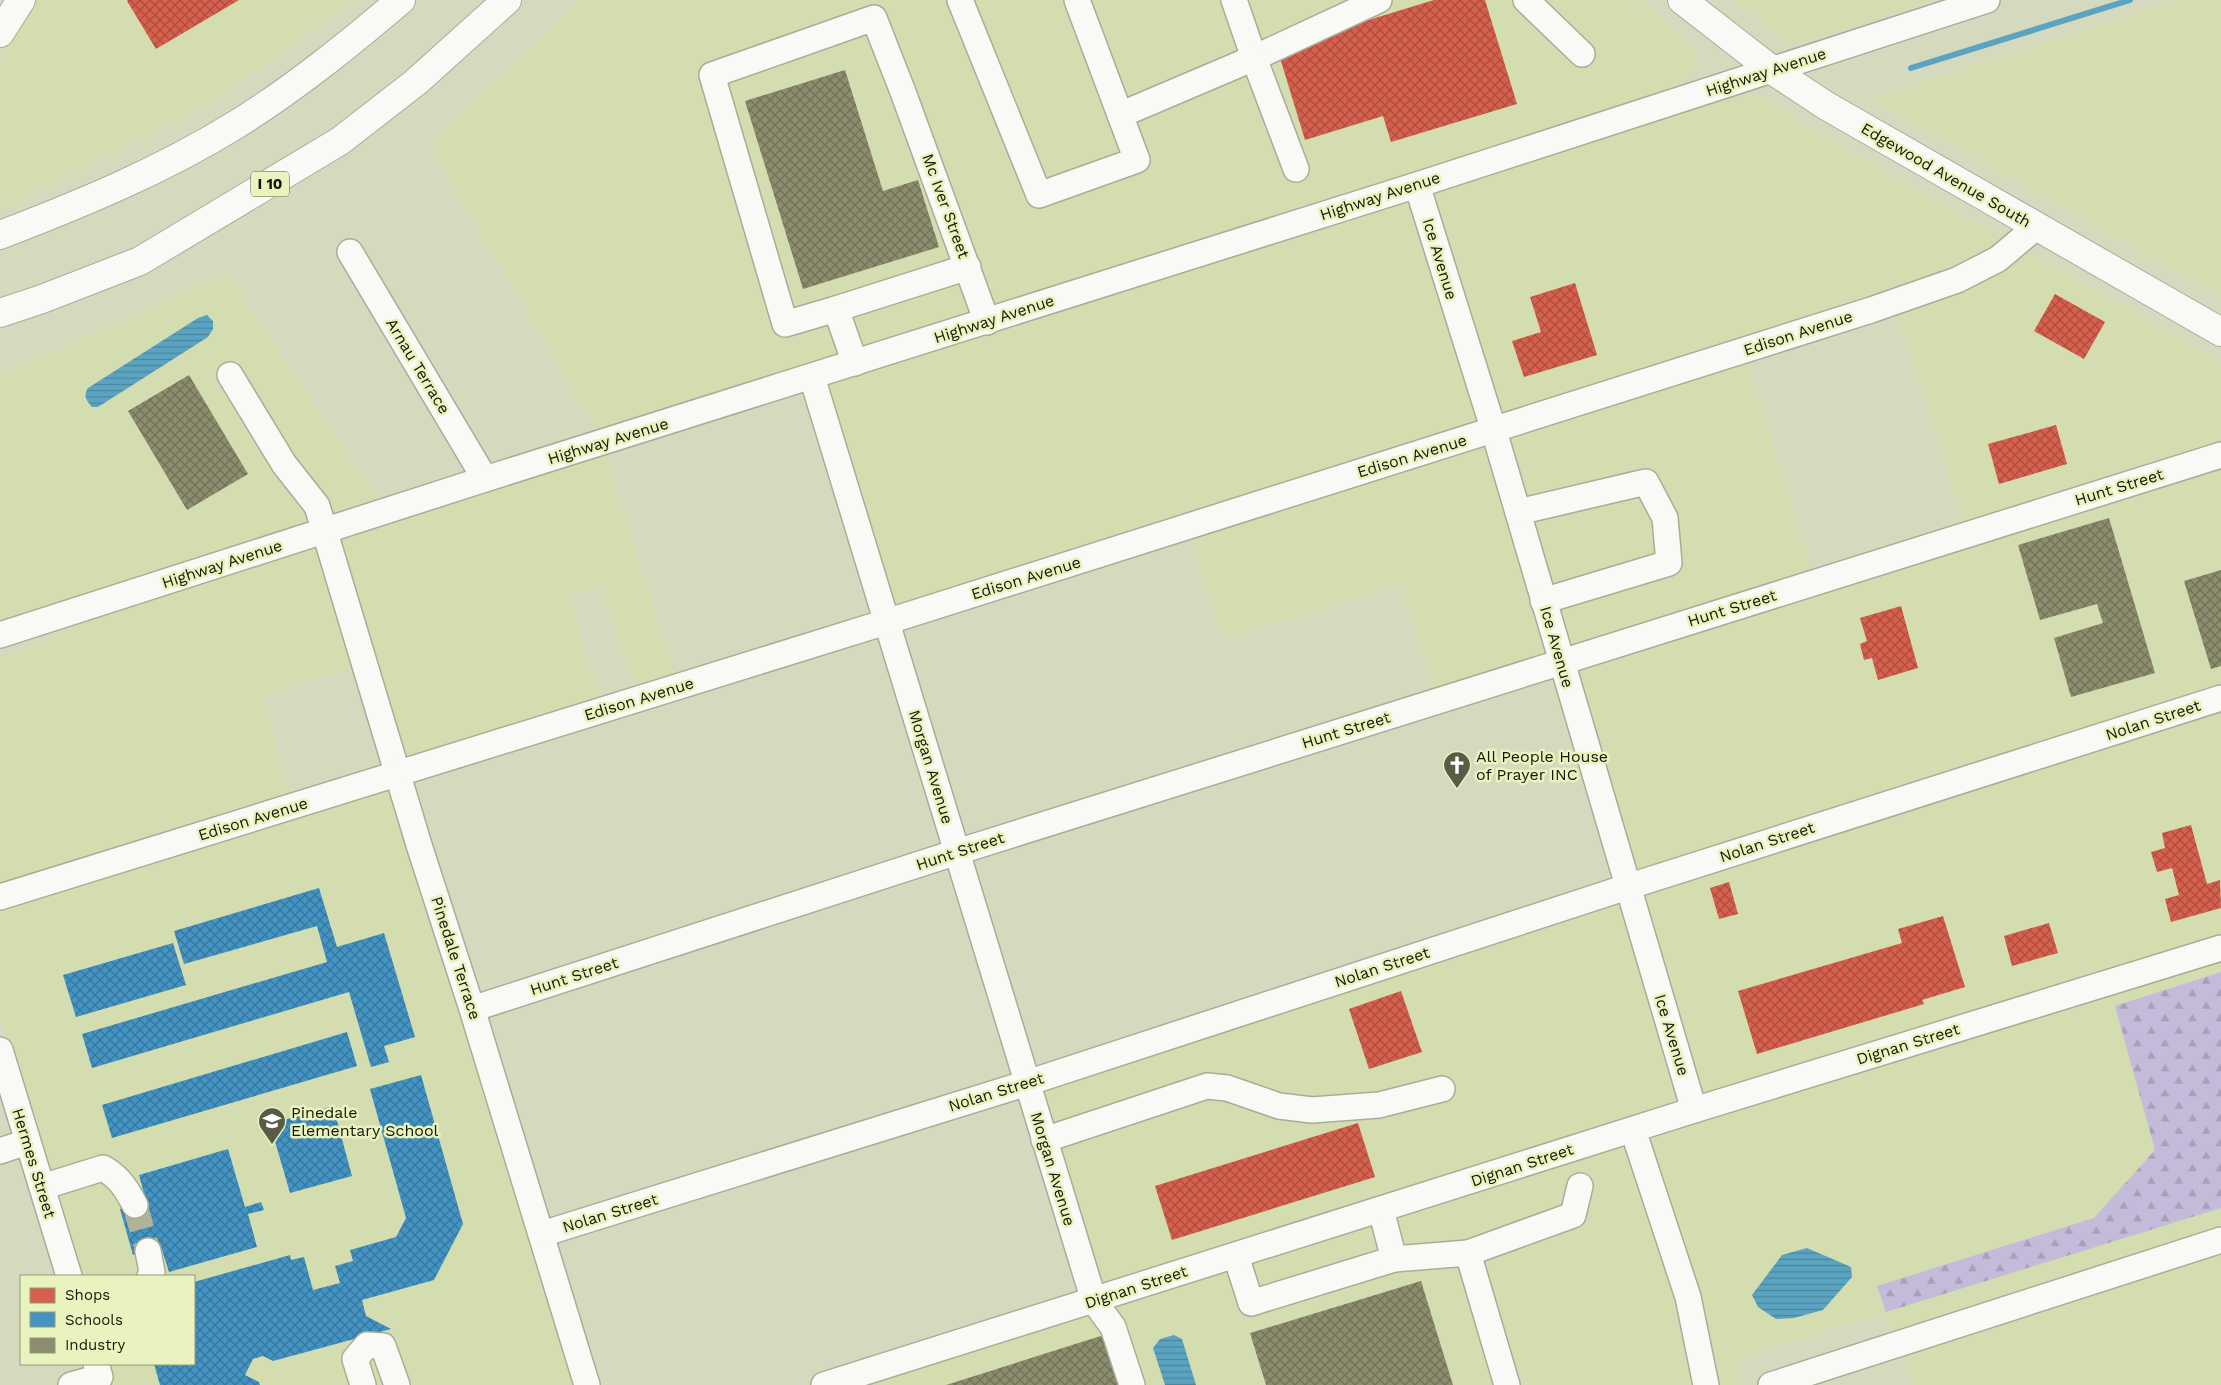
<svg xmlns="http://www.w3.org/2000/svg" width="2221" height="1385" font-family="'Work Sans',sans-serif">
<defs>
<pattern id="forest-firs" width="22" height="20" patternUnits="userSpaceOnUse" patternTransform="scale(1.25)"><rect width="22" height="20" fill="#c4bad9"/><path d="M5 1l3.5 6h-7zM16 11l3.5 6h-7z" fill="#a89fb9"/></pattern>
<pattern id="water-rules" width="6" height="5" patternUnits="userSpaceOnUse" patternTransform="scale(1.25)"><rect width="6" height="5" fill="#5ba4c1"/><path d="M0 2.5h6" fill="none" stroke="#4a859b"/></pattern>
<pattern id="shops-cross-hatch" width="8" height="8" patternUnits="userSpaceOnUse" patternTransform="scale(1.25)"><rect width="8" height="8" fill="#d6604d"/><path d="M0 0l8 8M0 8l8-8" fill="none" stroke="#ac4e3e"/></pattern>
<pattern id="schools-cross-hatch" width="8" height="8" patternUnits="userSpaceOnUse" patternTransform="scale(1.25)"><rect width="8" height="8" fill="#4393c3"/><path d="M0 0l8 8M0 8l8-8" fill="none" stroke="#37779c"/></pattern>
<pattern id="industry-cross-hatch" width="8" height="8" patternUnits="userSpaceOnUse" patternTransform="scale(1.25)"><rect width="8" height="8" fill="#8c8c6e"/><path d="M0 0l8 8M0 8l8-8" fill="none" stroke="#717158"/></pattern>
</defs>
<rect width="100%" height="100%" fill="#d5dabf"/>
<g fill="#d4ddb0" fill-rule="evenodd">
<path d="M38,0H355L207,106L0,210V57Z"/>
<path d="M581,0H1640L1691,45L1697,57L1691,74L1671,89L599,434L429,145Z"/>
<path d="M1732,0H1933L1806,42H1788Z"/>
<path d="M2174,0H2221V296L1871,99Z"/>
<path d="M1756,95L1764,98L1807,127L2221,362V972L2116,1007L2155,1150L2094,1218L1878,1286L1886,1312L2221,1208V1385H1912L1886,1312L1736,1359L1742,1385H860L1107,1307L1039,1090L1622,898L1556,676L1440,711L1401,584L1224,639L1188,535L898,626L825,383L1727,97ZM1896,311L1969,539L1817,585L1746,359Z"/>
<path d="M226,274L383,503L74,600L0,620V375Z"/>
<path d="M605,454L681,694L641,706L600,587L569,596L606,718L393,785L578,1385H99L105,1364H194V1276H79L0,1015V660L115,611ZM357,666L393,785L297,814L262,696Z"/>
</g>
<path fill="url(#forest-firs)" d="M2221,972V1208L1886,1312L1877,1286L2094,1218L2155,1150L2115,1006Z"/>
<g fill="url(#water-rules)">
<path d="M207,315L213,321V329L208,337L98,407H92C86,400 83,396 88,388L198,318Z"/>
<path d="M1807,1248L1851,1267L1852,1277L1823,1310L1794,1318L1776,1319L1758,1307L1752,1295L1782,1255Z"/>
<path d="M1174,1335L1182,1339L1196,1385H1165L1153,1348L1160,1339Z"/>
</g>
<g fill="url(#shops-cross-hatch)">
<path d="M128,0H239L156,49L127,1Z"/>
<path d="M1434,0H1485L1517,104L1391,142L1383,116L1305,140L1277,48Z"/>
<path d="M1575,283L1597,355L1524,377L1512,341L1541,332L1530,297Z"/>
<path d="M2055,294L2105,322L2084,359L2034,331Z"/>
<path d="M2056,425L2067,464L1999,484L1988,444Z"/>
<path d="M1901,606L1918,668L1878,680L1872,658L1864,660L1860,644L1867,641L1860,618Z"/>
<path d="M2191,825L2207,884L2220,880L2221,908L2171,922L2165,899L2179,895L2172,868L2157,872L2151,852L2165,848L2162,833Z"/>
<path d="M1729,882L1738,914L1719,919L1710,888Z"/>
<path d="M1943,916L1965,987L1922,1000L1924,1004L1757,1054L1738,991L1902,943L1898,929Z"/>
<path d="M2049,923L2058,953L2012,966L2004,936Z"/>
<path d="M1401,991L1422,1052L1369,1069L1349,1009Z"/>
<path d="M1358,1123L1375,1177L1172,1240L1155,1186Z"/>
</g>
<g fill="url(#schools-cross-hatch)">
<path d="M319,888L337,947L384,933L415,1037L384,1046L389,1062L371,1067L349,992L92,1068L82,1034L327,962L317,926L184,964L174,931Z"/>
<path d="M173,943L186,985L76,1017L63,975Z"/>
<path d="M347,1032L357,1066L112,1138L102,1105Z"/>
<path d="M421,1075L463,1224L434,1280L362,1300L366,1316L391,1329L273,1361L263,1356L253,1359L245,1375L259,1382L260,1385H160L154,1364H194V1282L290,1255L291,1260L304,1257L313,1290L340,1283L335,1266L353,1261L350,1250L396,1237L406,1218L370,1089Z"/>
<path d="M333,1106L352,1176L290,1193L270,1124Z"/>
<path d="M228,1149L245,1207L261,1202L264,1210L248,1214L257,1247L169,1272L161,1247L133,1255L120,1209L146,1201L139,1175Z"/>
</g>
<g fill="url(#industry-cross-hatch)">
<path d="M845,70L883,191L918,180L939,247L803,289L745,101Z"/>
<path d="M189,375L248,474L187,510L128,411Z"/>
<path d="M2109,518L2155,673L2071,697L2054,638L2103,623L2097,604L2040,620L2018,545Z"/>
<path d="M2221,570V666L2211,669L2184,581Z"/>
<path d="M1421,1281L1453,1385H1266L1250,1333Z"/>
<path d="M1107,1334L1124,1385H946Z"/>
</g>
<g fill="none" stroke-linecap="round" stroke-linejoin="round">
<path stroke="#5ba4c1" stroke-width="6" d="M1911,68L2130,0"/>
<path stroke="#afb39a" stroke-width="25" stroke-dasharray="25 12" stroke-linecap="butt" d="M135,1205L148,1251"/>
<g stroke="#a9ad98" stroke-width="28">
<g id="minor">
<path d="M960,0L1039,195L1137,160L1077,0"/>
<path d="M1234,0L1254,58L1379,0"/>
<path d="M1526,0L1582,54"/>
<path d="M1120,115L1254,58L1296,169"/>
<path d="M1417,185L1494,431L1694,1110"/>
<path d="M350,252L485,479"/>
<path d="M836,309L968,267"/>
<path d="M855,363L836,309L785,324L712,75L874,18L903,92L987,322"/>
<path d="M230,375L284,464L317,506L419,845L472,1009L587,1385"/>
<path d="M812,377L1094,1301L1113,1327L1132,1385"/>
<path d="M1518,512L1646,482L1665,518L1669,563L1543,601"/>
<path d="M0,635L485,479L1417,185L1987,0"/>
<path d="M0,897L886,622L1871,310L1957,280L1998,259L2036,227"/>
<path d="M472,1009L957,852L2221,455"/>
<path d="M0,1050L69,1276"/>
<path d="M1633,1130L1688,1297L1706,1385"/>
<path d="M1044,1140L1207,1086L1227,1088L1279,1106L1312,1110L1379,1105L1442,1089"/>
<path d="M0,1151L27,1142"/>
<path d="M42,1187L103,1168C119,1177 126,1188 135,1205"/>
<path d="M542,1234L1027,1083L1627,887L2221,698"/>
<path d="M148,1251L152,1272L150,1276"/>
<path d="M1468,1253L1573,1215L1580,1186"/>
<path d="M1236,1256L1251,1303L1394,1259L1381,1210"/>
<path d="M1394,1259L1468,1253L1507,1385"/>
<path d="M71,1385L100,1377L96,1364"/>
<path d="M363,1385L355,1359L367,1345L383,1346L397,1385"/>
<path d="M824,1385L1694,1110L2221,948"/>
<path d="M1771,1385L2221,1240"/>
</g>
</g>
<g stroke="#a9ad98" stroke-width="30">
<g id="major">
<path d="M1682,0L1772,70L1825,105L2221,332"/>
<path d="M0,33L21,0"/>
</g>
</g>
<g stroke="#a9ad98" stroke-width="30">
<g id="highway">
<path d="M0,235C81,204 163,170 237,124C295,88 349,44 401,0"/>
<path d="M0,313L42,299L140,261L340,141L416,82L507,0"/>
</g>
</g>
<use href="#minor" stroke="#f9f9f5" stroke-width="25"/>
<use href="#major" stroke="#f9f9f5" stroke-width="28"/>
<use href="#highway" stroke="#f9f9f5" stroke-width="28"/>
</g>
<defs>
<g id="church-pin" transform="scale(1.4375)"><path d="M0 17L-7.5 6A9.5 9.5 0 1 1 7.5 6Z" fill="#585c46" stroke="#e9f3bf"/><path d="M-1.2-6h2.4v3.5h3.3v2.4h-3.3V6h-2.4V-.1h-3.3v-2.4h3.3Z" fill="#fff"/></g>
<g id="school-pin" transform="scale(1.4375)"><path d="M0 17L-7.5 6A9.5 9.5 0 1 1 7.5 6Z" fill="#585c46" stroke="#e9f3bf"/><path d="M0-5L7-2L0 1L-7-2ZM-4 1L0 2.5L4 1V4Q0 6-4 4Z" fill="#fff"/></g>
</defs>
<g fill-rule="evenodd">
<use href="#church-pin" x="1457" y="765"/>
<use href="#school-pin" x="272" y="1121"/>
</g>
<g text-anchor="middle" dominant-baseline="central" stroke-width="5" stroke-linejoin="round" paint-order="stroke">
<rect fill="#e9f3bf" stroke="#555a3d" stroke-width="1" x="251" y="171.5" width="38" height="25" rx="4"/>
<g font-size="15" font-weight="bold" fill="#151805">
<text x="270" y="184">I 10</text>
</g>
<g font-size="16" fill="#151805" stroke="#e9f3bf">
<text transform="translate(1766 72) rotate(-18)">Highway Avenue</text>
<text transform="translate(1946 175) rotate(30)">Edgewood Avenue South</text>
<text transform="translate(1380 196) rotate(-18)">Highway Avenue</text>
<text transform="translate(946 206) rotate(70)">Mc Iver Street</text>
<text transform="translate(1440 259) rotate(73)">Ice Avenue</text>
<text transform="translate(994 319) rotate(-18)">Highway Avenue</text>
<text transform="translate(1798 333) rotate(-18)">Edison Avenue</text>
<text transform="translate(418 366) rotate(59)">Arnau Terrace</text>
<text transform="translate(608 441) rotate(-17)">Highway Avenue</text>
<text transform="translate(1412 456) rotate(-17)">Edison Avenue</text>
<text transform="translate(2119 487) rotate(-17)">Hunt Street</text>
<text transform="translate(222 564) rotate(-18)">Highway Avenue</text>
<text transform="translate(1026 578) rotate(-17)">Edison Avenue</text>
<text transform="translate(1732 608) rotate(-17)">Hunt Street</text>
<text transform="translate(1557 647) rotate(74)">Ice Avenue</text>
<text transform="translate(639 699) rotate(-17)">Edison Avenue</text>
<text transform="translate(2153 720) rotate(-18)">Nolan Street</text>
<text transform="translate(1346 730) rotate(-17)">Hunt Street</text>
<text transform="translate(931 767) rotate(73)">Morgan Avenue</text>
<text transform="translate(253 819) rotate(-17)">Edison Avenue</text>
<text transform="translate(1767 842) rotate(-18)">Nolan Street</text>
<text transform="translate(960 851) rotate(-18)">Hunt Street</text>
<text transform="translate(456 958) rotate(72)">Pinedale Terrace</text>
<text transform="translate(1382 967) rotate(-18)">Nolan Street</text>
<text transform="translate(574 976) rotate(-18)">Hunt Street</text>
<text transform="translate(1672 1035) rotate(73)">Ice Avenue</text>
<text transform="translate(1908 1044) rotate(-17)">Dignan Street</text>
<text transform="translate(996 1092) rotate(-17)">Nolan Street</text>
<text transform="translate(34 1163) rotate(73)">Hermes Street</text>
<text transform="translate(1522 1165) rotate(-18)">Dignan Street</text>
<text transform="translate(1053 1169) rotate(73)">Morgan Avenue</text>
<text transform="translate(610 1213) rotate(-17)">Nolan Street</text>
<text transform="translate(1136 1287) rotate(-18)">Dignan Street</text>
</g>
<g font-size="16" fill="#151805" stroke="#e9f3bf" text-anchor="start">
<text x="1476" y="756">All People House<tspan x="1476" dy="18">of Prayer INC</tspan></text>
<text x="291" y="1112">Pinedale<tspan x="291" dy="18">Elementary School</tspan></text>
</g>
</g>
<rect x="20" y="1275" width="175" height="90" fill="#e9f3bf" stroke="#949b75"/>
<rect x="30" y="1288" width="25" height="15" fill="#d6604d" stroke="#949b75"/>
<text x="65" y="1300" font-size="15" fill="#151805">Shops</text>
<rect x="30" y="1312" width="25" height="15" fill="#4393c3" stroke="#949b75"/>
<text x="65" y="1325" font-size="15" fill="#151805">Schools</text>
<rect x="30" y="1338" width="25" height="15" fill="#8c8c6e" stroke="#949b75"/>
<text x="65" y="1350" font-size="15" fill="#151805">Industry</text>
</svg>
